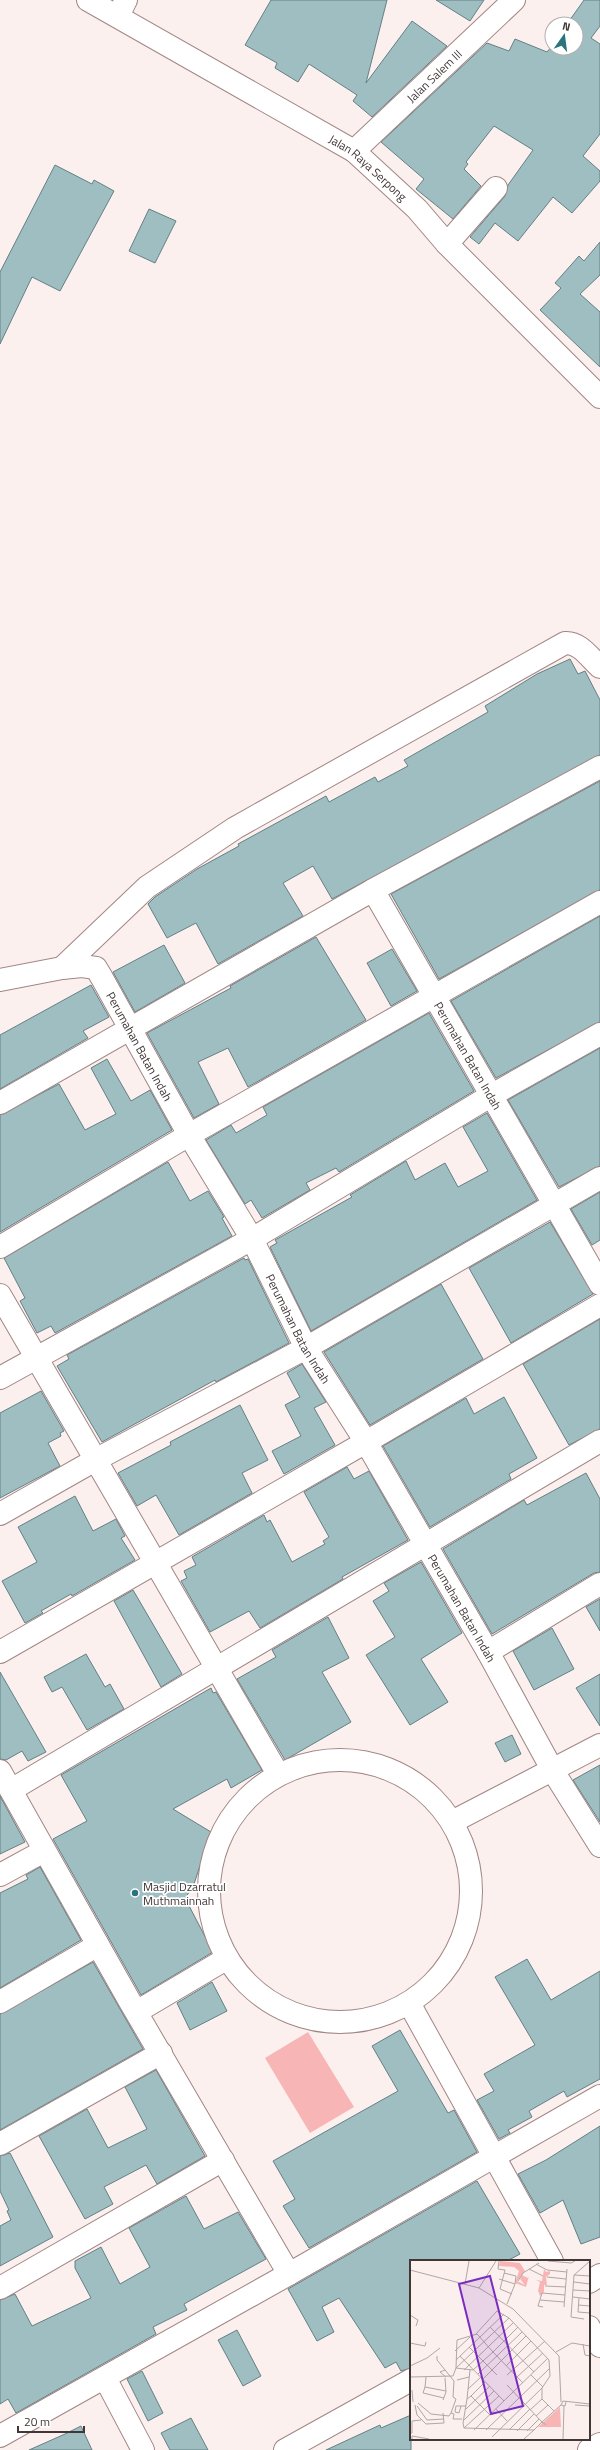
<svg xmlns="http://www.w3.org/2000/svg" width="600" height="2450" font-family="'Titillium Web',sans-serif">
<rect width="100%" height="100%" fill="#fcf0ef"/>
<path fill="#f7b6b5" d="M308,2032L354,2107L310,2133L265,2058Z"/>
<g fill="#9fbec1" stroke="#638083">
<path d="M271,0H387L366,83L412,21L447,46L372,117L353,101L357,95L309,64L298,82L275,68L277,63L245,45Z"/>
<path d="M436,0H484L470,21Z"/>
<path d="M584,0H600V26L591,38L600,44V134L583,156L600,171V181L572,213L553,197L518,241L495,223L479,244L470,237L505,196L508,185L533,150L494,126L466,162L468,164L464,169L481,186L453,219L416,189L424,179L381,142L487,43L509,51L515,39L547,52L552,46V48H576V24H567Z"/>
<path d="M55,165L92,184L94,180L114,191L60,291L32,277L0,344V272Z"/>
<path d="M149,209L176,221L155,263L129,251Z"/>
<path d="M600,242V275L580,294L600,312V367L540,310L561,288L555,283L579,256L584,261Z"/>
<path d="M570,659L578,674L585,671L600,700V755L332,899L313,866L283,883L303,916L218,964L196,923L167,938L148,904L155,897L197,869L239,846L238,844L326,796L329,802L375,777L378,782L408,766L404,760L488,712L485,706L537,674Z"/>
<path d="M600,781V890L439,979L391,894Z"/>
<path d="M600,916V1022L496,1078L451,1001Z"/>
<path d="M316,937L366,1020L248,1087L228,1048L198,1062L219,1104L194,1118L147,1033L231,988L230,986Z"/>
<path d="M164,945L185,983L135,1012L113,972Z"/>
<path d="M392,949L417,991L391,1006L367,963Z"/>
<path d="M91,985L109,1017L83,1031L88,1038L0,1089V1035Z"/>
<path d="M429,1013L474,1091L339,1172L336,1168L306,1183L310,1190L262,1218L251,1200L245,1204L206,1140L231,1125L236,1133L267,1115L263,1107Z"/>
<path d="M600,1048V1166L559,1187L508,1100Z"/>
<path d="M107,1059L131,1101L150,1090L172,1130L0,1232V1115L59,1084L85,1130L116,1114L91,1068Z"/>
<path d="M487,1113L537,1200L311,1331L270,1247L277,1243L275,1240L352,1197L350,1195L406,1161L415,1180L445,1163L458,1187L488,1171L463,1127Z"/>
<path d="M168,1162L190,1201L208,1191L224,1217L222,1218L232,1236L55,1333L51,1326L37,1333L20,1301L25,1298L4,1258Z"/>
<path d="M600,1192V1240L592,1245L571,1209Z"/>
<path d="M550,1222L593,1294L511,1343L469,1268Z"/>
<path d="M244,1258L245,1260L248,1259L289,1343L216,1382L215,1380L102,1442L57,1366L69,1359L67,1355Z"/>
<path d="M441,1284L483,1359L370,1425L324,1352Z"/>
<path d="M600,1319V1429L569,1445L523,1364Z"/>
<path d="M302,1364L326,1402L314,1408L335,1445L284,1474L272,1451L301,1436L285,1405L300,1397L287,1373Z"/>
<path d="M41,1391L64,1431L60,1433L61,1436L48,1443L60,1466L0,1498V1413Z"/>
<path d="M504,1397L537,1458L509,1474L511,1479L430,1527L383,1446L466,1398L474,1414Z"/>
<path d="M240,1405L268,1460L242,1473L252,1493L179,1535L156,1495L137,1506L118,1473L171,1445L170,1442Z"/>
<path d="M347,1467L354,1479L369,1471L408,1540L342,1577L343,1579L260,1628L249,1611L210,1632L181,1581L187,1578L184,1571L196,1565L192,1557L264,1515L267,1522L270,1520L292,1562L325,1544L323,1541L329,1537L304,1492Z"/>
<path d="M586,1473L600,1499V1572L594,1573L492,1634L443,1549L524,1500L527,1505Z"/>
<path d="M75,1496L93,1531L116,1519L125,1536L121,1538L135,1560L72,1596L71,1594L41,1611L43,1613L25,1623L2,1581L37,1562L18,1527Z"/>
<path d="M421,1562L462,1633L421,1659L448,1702L410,1725L366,1655L395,1637L373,1601L389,1591L384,1583Z"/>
<path d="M133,1590L182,1674L161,1687L114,1601Z"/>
<path d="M600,1599V1631L586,1607Z"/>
<path d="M328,1617L349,1658L322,1672L351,1722L285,1760L237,1679L276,1657L272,1650Z"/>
<path d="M552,1628L574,1669L534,1690L513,1651Z"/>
<path d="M86,1654L105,1687L110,1684L124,1709L87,1730L62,1687L52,1692L44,1677Z"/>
<path d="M0,1672L46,1752L28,1761L22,1751L6,1760L0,1759Z"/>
<path d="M600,1674V1726L576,1688Z"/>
<path d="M211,1688L213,1693L216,1692L262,1770L231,1788L227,1779L173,1809L211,1832L193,1887L185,1898L213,1952L141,1995L53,1839L87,1821L61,1775Z"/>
<path d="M512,1735L521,1754L505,1762L495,1743Z"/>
<path d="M600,1765V1822L573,1780Z"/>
<path d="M0,1796L25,1842L0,1854Z"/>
<path d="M40,1867L81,1940L0,1988V1893L28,1879L26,1875Z"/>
<path d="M527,1959L551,2000L600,1971V2079L567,2097L564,2091L529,2111L532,2117L508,2130L510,2133L499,2139L477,2100L494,2091L484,2074L535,2045L495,1977Z"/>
<path d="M93,1962L143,2049L0,2130V2014Z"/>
<path d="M212,1982L227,2011L190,2030L177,2003Z"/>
<path d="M400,2030L448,2113L454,2110L477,2152L309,2248L283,2206L295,2199L273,2161L398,2091L372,2046Z"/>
<path d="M156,2070L205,2156L157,2184L146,2165L104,2187L113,2204L85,2219L39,2136L87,2109L108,2148L147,2129L125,2087Z"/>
<path d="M600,2126V2237L581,2244L563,2200L540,2213L518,2174L546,2160Z"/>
<path d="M10,2153L53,2237L0,2266V2226L11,2220L7,2211L9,2210L0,2191V2156Z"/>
<path d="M477,2181L520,2254L507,2261H411V2368L401,2371L396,2362L385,2368L339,2298L322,2307L334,2332L317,2341L288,2289Z"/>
<path d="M186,2196L204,2229L238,2212L266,2259L184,2304L187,2310L153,2327L156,2334L16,2413L8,2399L0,2404V2300L15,2294L32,2326L91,2298L75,2268V2261L101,2247L120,2284L150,2267L129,2228Z"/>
<path d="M237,2330L261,2376L243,2386L218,2340Z"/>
<path d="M142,2371L163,2413L148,2421L127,2379Z"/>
<path d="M411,2415V2450H326L380,2425L381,2428Z"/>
<path d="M191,2418L208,2450H170L161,2433Z"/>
<path d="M81,2426L92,2450H29L65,2434Z"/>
</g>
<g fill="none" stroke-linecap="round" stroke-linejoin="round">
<g stroke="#a18685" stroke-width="24">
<g id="street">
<path d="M118,16L126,0"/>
<path id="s1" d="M354,151L514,0"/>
<path d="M447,244L496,188"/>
<path id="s2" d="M373,890L600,1284"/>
<path d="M62,968L147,887L235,828L565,643C580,642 590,658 600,667"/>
<path id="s3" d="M0,980L62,968L82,966L96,968L102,978L189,1135L252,1239L306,1348L366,1442L488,1652L553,1771L600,1846"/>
<path d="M0,1103L373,890L600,767"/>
<path d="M0,1247L189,1135L600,902"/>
<path d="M0,1295L278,1774"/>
<path d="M0,1378L252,1239L492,1095L600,1034"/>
<path d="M0,1514L97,1459L306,1348L600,1178"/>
<path d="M0,1652L366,1442L600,1305"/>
<path d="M488,1652L600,1584"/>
<circle cx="340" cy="1891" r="131"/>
<path d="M0,1771L129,2000L289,2274"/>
<path d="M11,1790L600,1441"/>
<path d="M452,1822L600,1745"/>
<path d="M0,1875L44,1851"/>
<path d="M0,2002L98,1945"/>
<path d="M409,2003L552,2261"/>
<path d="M138,2011L226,1959"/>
<path d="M0,2144L161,2053"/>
<path d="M589,2282L600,2275"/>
<path d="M0,2288L223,2160"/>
<path d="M589,2327L600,2346"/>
<path d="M105,2378L143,2450"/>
<path d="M0,2436L289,2274L600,2096"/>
<path d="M285,2450L411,2380"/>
<path d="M589,2450L600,2444"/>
</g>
</g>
<g stroke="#a18685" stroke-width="24">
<g id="secondary">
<path id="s4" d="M88,0L354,151L417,209L447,244L600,397"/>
</g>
</g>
<use href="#street" stroke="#fff" stroke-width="22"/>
<use href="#secondary" stroke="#fff" stroke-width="22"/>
</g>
<circle fill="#2b747c" stroke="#fff" stroke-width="1.5" cx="135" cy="1893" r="4"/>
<g text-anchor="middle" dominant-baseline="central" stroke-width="3.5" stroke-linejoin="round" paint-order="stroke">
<g font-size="12" fill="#423636" stroke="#fff">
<text stroke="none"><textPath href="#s1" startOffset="110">Jalan Salem III</textPath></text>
<text stroke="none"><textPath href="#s4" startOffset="327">Jalan Raya Serpong</textPath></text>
<text stroke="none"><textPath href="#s3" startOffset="187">Perumahan Batan Indah</textPath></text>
<text stroke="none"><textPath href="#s2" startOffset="191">Perumahan Batan Indah</textPath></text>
<text stroke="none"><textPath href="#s3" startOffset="511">Perumahan Batan Indah</textPath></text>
<text stroke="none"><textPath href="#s3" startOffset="835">Perumahan Batan Indah</textPath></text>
</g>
<g font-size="12" fill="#423636" stroke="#fff" text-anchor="start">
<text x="143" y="1886">Masjid Dzarratul<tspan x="143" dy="14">Muthmainnah</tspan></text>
</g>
</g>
<g transform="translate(410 2260)">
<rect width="180" height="180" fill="#fcf0ef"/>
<path d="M90,1L110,3L115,11L107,21L115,25L110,19L112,15L118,18L119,16L116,27L105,23L109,11L104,7L89,6ZM134,9L136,12L140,11V14L136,17L137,25H134V32L130,36L128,31L130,22L126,20L132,21ZM150,147L151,167H128Z" fill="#f7b6b5"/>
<path fill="none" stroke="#b2a6a5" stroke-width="1" d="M89,1L88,9L95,10L90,29L102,34M138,1L161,3L165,1M126,4L137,10L157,12M119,9L133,16M0,10L69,28L103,49L149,96L151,142M94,13L106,16L105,24M164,15L180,16M137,17L156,19M89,19L105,24L97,44M108,21L113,13L129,3M164,22L180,24M55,24L59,1M135,26L156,27M69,28L86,1M163,30L180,31M163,37L180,39M169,38L168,52L180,53M130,40L154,42M168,45L180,46M133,47L128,46L132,33L155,35M154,47L157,9M0,55L8,60L6,66M174,59L161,57L164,15L180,1M80,67L124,112M108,67L83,92L63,110L46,108L47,80L67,74L83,92L113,123M65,75L87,51L99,58L139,100L140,116L132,128M0,83L15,86L16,82M173,84L175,95L180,96M59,87L87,115M45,91L60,77M146,92L162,83L180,86M50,96L94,141M46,100L94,54M0,106L17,98L30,88M96,106L121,81M35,110L30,112L36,117M54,110L103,63M68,114L112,72M97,115L135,81M121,115L133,127M0,117L43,116L46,108L99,58M16,117L15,127L36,131M107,117L133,93M73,119L116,76M47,120L59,117M97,125L132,162L151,145M15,127L13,133L34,138M58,129L71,117M2,130L3,142M61,136L75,122M57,139L60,110M33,140L36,132L35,118M156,142L155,146L151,145L153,141L180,144M8,143L21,154L39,156L41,153L46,139L43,137L44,121L27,100V96M5,145L7,155L16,164L34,163L33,153M165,145L180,146M7,146L17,160L34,159M51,146L49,153L45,152L46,146H56M56,149L80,126M86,149L97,161M120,150L132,139M41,153L44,154L43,159H52M80,155L61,136L57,139L53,163L54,168L124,170L132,162L136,165M126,156L138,145M54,160L84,131M54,168L89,136M64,170L138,98M76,170L139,109M99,170L120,149M107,171L124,154M117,171L129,159M0,173H2V161L11,160M82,177L132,128V139L144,151M2,179V176L19,179M114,179L124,170M153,179L154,146"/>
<path fill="#7b2cbf" fill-opacity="0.15" stroke="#7b2cbf" stroke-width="2" d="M80,16L113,146L81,154L49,24Z"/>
<rect width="180" height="180" fill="none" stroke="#423636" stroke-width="2"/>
</g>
<g transform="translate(564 36) rotate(14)"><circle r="19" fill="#ffffff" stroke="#b3afaf"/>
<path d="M0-3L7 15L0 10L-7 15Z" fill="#2b747c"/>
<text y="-6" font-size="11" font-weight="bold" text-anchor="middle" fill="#423636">N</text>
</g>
<path d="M18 2426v6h66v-6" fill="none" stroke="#423636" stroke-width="2"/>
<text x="24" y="2426" font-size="12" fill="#423636" stroke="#ffffff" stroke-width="3" paint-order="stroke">20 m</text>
</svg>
